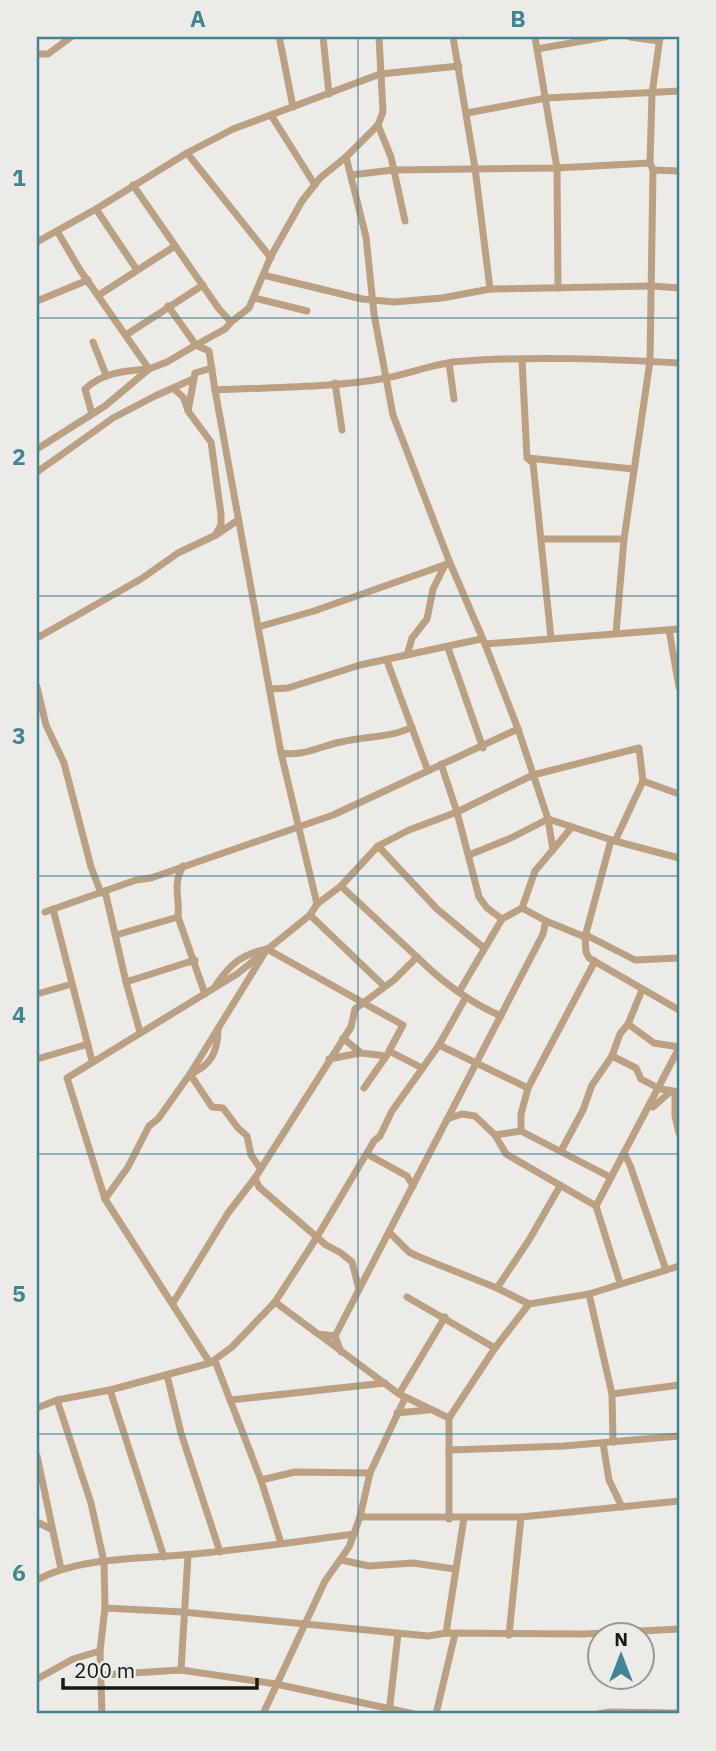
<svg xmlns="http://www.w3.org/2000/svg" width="716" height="1751" font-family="'IBM Plex Sans',sans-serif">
<rect width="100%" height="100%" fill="#edebe7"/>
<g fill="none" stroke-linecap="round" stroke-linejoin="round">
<g stroke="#bca083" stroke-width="7">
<path d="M323,37L329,94"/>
<path d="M453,37L475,168L490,289"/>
<path d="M535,37L557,168L558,288"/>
<path d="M630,37L659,41"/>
<path d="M280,41L293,107"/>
<path d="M537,49L605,37"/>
<path d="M37,54H48L71,37"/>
<path d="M467,113L546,98L679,91"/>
<path d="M271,115L315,185"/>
<path d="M378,125L391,157L405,221"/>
<path d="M187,153L271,258"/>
<path d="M346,157L366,237L374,314L393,415L450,563L485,644L518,729L548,819L553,850"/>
<path d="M653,170L679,171"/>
<path d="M351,175L393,170L557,168L650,163"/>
<path d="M133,185L219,309L231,322"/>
<path d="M96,209L137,270"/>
<path d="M57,231L80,270L149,369C125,371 103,372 85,389L92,414"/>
<path d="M37,242L96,209L187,153L233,129L380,74L459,66"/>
<path d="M263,275L362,299L394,302L442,298L490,289L652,286L679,288"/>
<path d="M99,295L175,246"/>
<path d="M254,298L307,311"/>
<path d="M37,301L88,280"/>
<path d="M168,306L196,345L225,329L231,322L249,308L271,256L302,201L320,178L346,157L378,125L383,112L379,37"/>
<path d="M126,335L203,285"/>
<path d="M93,342L106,375"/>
<path d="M522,360L527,458L533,463L551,638"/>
<path d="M449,363L454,399"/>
<path d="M212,368L195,373L188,411L211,442L221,514V525L216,534"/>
<path d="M335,383L342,430"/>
<path d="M174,389L183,397L188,410"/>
<path d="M215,390L281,753L317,904"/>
<path d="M37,449L105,406L149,369L167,362L196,345L209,351L215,390C270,387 333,388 386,378C413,373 437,362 465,361C536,356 608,359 679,363"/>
<path d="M528,458L633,469"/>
<path d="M37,472L113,418L155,396L193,379"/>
<path d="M541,539H624"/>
<path d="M258,627L314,611L450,563"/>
<path d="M669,630L679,687"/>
<path d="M616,633L624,539L650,361L653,170L650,163L652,94L660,37"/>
<path d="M37,638L141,579L178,553L216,535L238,520"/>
<path d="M485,644L679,629"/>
<path d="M448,648L483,748"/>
<path d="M407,655L412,638L427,619L433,589L445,565"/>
<path d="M387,661L428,771"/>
<path d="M37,687L46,725L64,763L91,867L101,893"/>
<path d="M271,689L288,688L360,665L481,639"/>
<path d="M281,753C303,757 320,746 341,742C364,736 391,738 412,727"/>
<path d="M441,764L457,812L479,897L487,908L502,919"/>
<path d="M611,840L585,937L586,952L589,958L679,1010"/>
<path d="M615,841L643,781"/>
<path d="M378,846L437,909L484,948"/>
<path d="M469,855L511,838L548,819L615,841L679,858"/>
<path d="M183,866C172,886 180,896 178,917L205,994"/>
<path d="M341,886L417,957"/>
<path d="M105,891L126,982L140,1032"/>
<path d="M522,908L546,921L585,937"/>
<path d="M53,909L92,1061"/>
<path d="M45,912L136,880L151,878L333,815L518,729"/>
<path d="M310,915L384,986"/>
<path d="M116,935L178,917"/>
<path d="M586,935L635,960L679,958"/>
<path d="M595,961L528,1088L521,1114V1131L610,1177"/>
<path d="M126,982L195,960"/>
<path d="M216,985C230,964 242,954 267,949"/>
<path d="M459,992L502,919L522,908L535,871L572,827"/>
<path d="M37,994L72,984"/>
<path d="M628,1024L654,1043L679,1047"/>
<path d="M218,1029C218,1051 211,1066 190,1074L212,1107L223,1108L238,1128L247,1136L251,1155L260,1168"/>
<path d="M343,1038L361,1053L386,1056"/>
<path d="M439,1045L528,1088"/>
<path d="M612,1056L636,1068L641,1079L660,1089L679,1092"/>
<path d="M37,1059L88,1044"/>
<path d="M329,1059L360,1053"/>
<path d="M364,1088L387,1055"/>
<path d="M675,1092V1116L679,1133"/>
<path d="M653,1107L671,1091"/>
<path d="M447,1119L462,1114L475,1116L495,1135L506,1154L596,1206"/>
<path d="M495,1135L521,1131"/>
<path d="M561,1151L583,1110L592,1085L612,1056L620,1034L628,1024L642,990"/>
<path d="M624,1153L630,1165L666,1270"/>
<path d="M367,1154L407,1176L413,1186"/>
<path d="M255,1178L259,1187L326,1245L341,1253L352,1262L359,1289"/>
<path d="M105,1199L128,1167L149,1126L158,1119L190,1074L267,949L403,1025L389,1051L422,1068"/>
<path d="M390,1233L409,1252L417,1256L497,1288L529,1304"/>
<path d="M620,1283L596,1206L679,1048"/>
<path d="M497,1288L529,1240L560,1186"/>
<path d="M589,1294L612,1394L613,1442"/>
<path d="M407,1297L495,1348"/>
<path d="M173,1303L228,1213L255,1178L351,1027L355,1009L394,980L417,957C442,982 469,1002 501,1016"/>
<path d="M321,1336L399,1394L449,1418"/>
<path d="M335,1336L318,1334L275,1302L317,1237L374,1141L380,1136L392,1111L439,1045L466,997"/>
<path d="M341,1352L335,1336L543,934L546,921"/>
<path d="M215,1361L261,1480L281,1543"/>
<path d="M210,1363L105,1199L67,1078L237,974L310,915L317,904L341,886L378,846L409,830L457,812L533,775L639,748L643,781L679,794"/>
<path d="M167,1375L181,1433L220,1552"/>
<path d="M110,1390L164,1557"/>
<path d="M399,1394L445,1317"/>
<path d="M612,1394L679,1385"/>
<path d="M57,1400L91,1503L104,1562L105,1608L100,1651L102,1714"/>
<path d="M230,1400L385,1383"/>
<path d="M37,1408L57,1400L110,1390L210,1363L232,1347L275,1302"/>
<path d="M397,1413L428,1410"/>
<path d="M603,1443L609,1480L622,1507"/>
<path d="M449,1450L564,1446L679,1436"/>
<path d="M37,1456L61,1569"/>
<path d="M261,1480L295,1472L370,1473"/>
<path d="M360,1517H521L679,1501"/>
<path d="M449,1519V1418L495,1348L529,1304L589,1294L679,1266"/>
<path d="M37,1522L51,1529"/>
<path d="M341,1560L369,1566L413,1563L455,1569"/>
<path d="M37,1580C80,1556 146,1559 194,1554C248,1549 301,1541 354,1534"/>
<path d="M105,1608L183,1612L428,1636L446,1633L584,1634L679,1629"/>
<path d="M446,1633L464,1518"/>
<path d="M509,1635L521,1517"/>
<path d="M181,1670L188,1555"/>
<path d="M101,1675L181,1670L276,1684L414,1714"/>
<path d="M37,1679L73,1659L100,1651"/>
<path d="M389,1713L398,1634"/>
<path d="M263,1714L325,1581L349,1547L360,1517L370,1473L405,1398"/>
<path d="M436,1714L455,1634"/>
<path d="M598,1714L609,1712L679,1713"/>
</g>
</g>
<path fill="none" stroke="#418594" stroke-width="2" stroke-opacity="0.55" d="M358,37V1714M37,318H679M37,596H679M37,876H679M37,1154H679M37,1434H679"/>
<rect width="716" height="1751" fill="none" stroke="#edebe7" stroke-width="77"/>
<g transform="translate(621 1656)"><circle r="33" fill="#edebe7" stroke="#989793" stroke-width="2"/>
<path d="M0-5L12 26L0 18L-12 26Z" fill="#418594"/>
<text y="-10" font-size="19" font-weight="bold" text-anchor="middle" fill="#181816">N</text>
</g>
<path d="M63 1678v10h194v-10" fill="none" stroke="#181816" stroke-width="3.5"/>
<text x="74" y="1678" font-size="21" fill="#181816" stroke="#edebe7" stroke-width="5" paint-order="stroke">200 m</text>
<rect x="38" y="38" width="640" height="1674" fill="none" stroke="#418594" stroke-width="2.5"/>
<g font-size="23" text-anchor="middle" font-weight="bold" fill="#418594">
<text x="198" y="27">A</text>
<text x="518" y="27">B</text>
<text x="19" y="186">1</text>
<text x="19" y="465">2</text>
<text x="19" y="744">3</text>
<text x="19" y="1023">4</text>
<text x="19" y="1302">5</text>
<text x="19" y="1581">6</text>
</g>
</svg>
